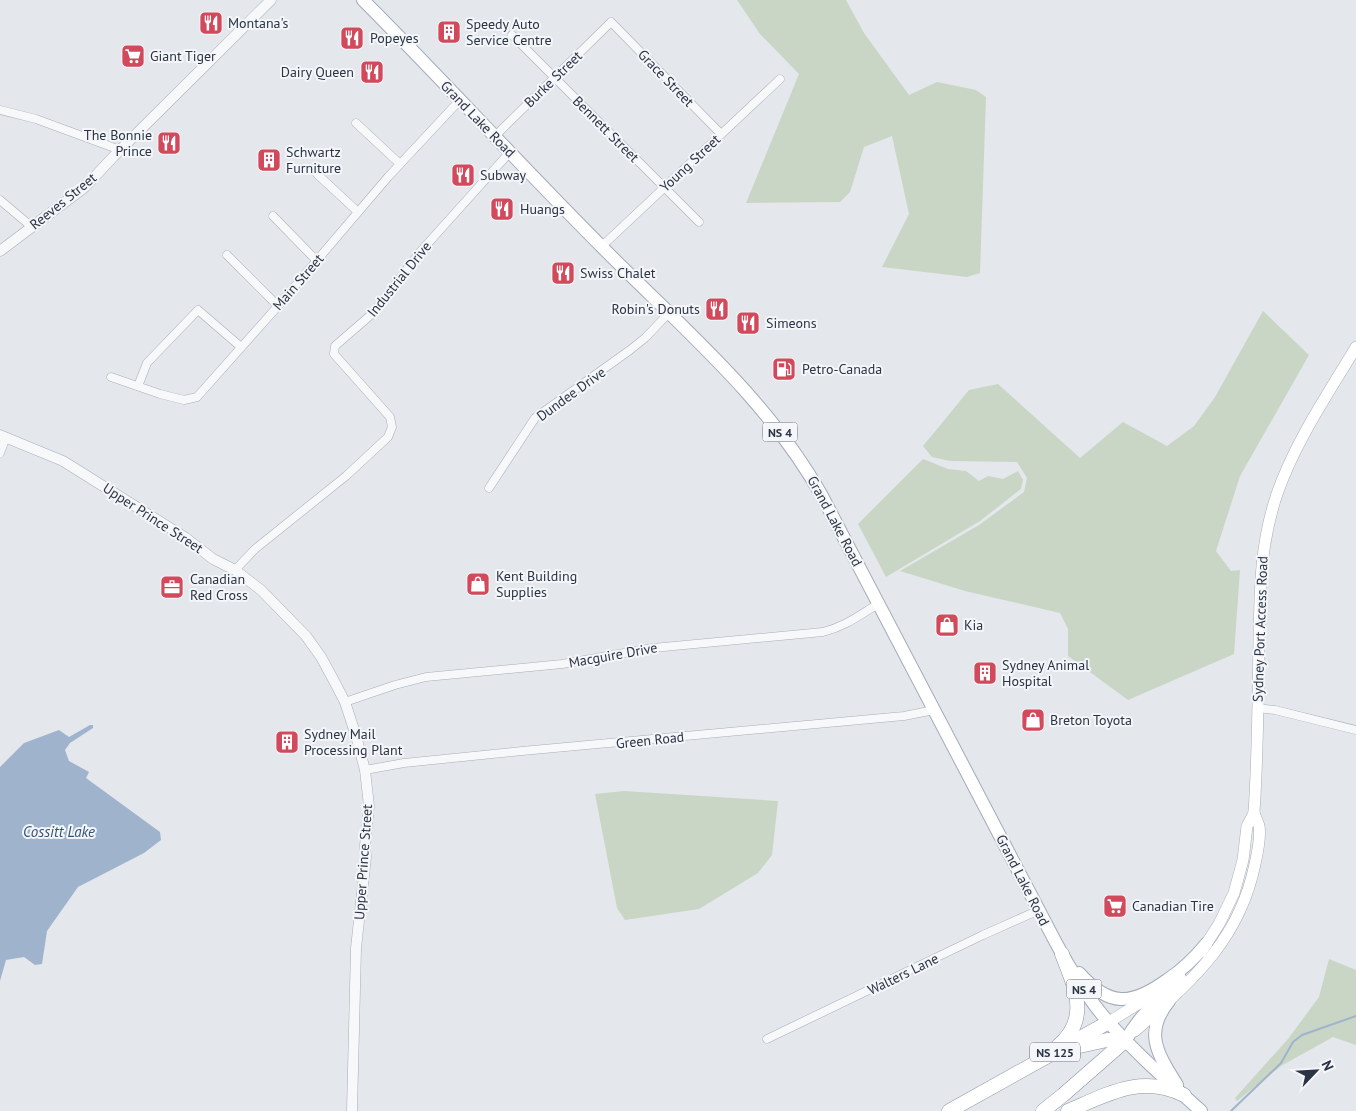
<svg xmlns="http://www.w3.org/2000/svg" width="1356" height="1111" font-family="'PT Sans',sans-serif">
<rect width="100%" height="100%" fill="#e4e7ec"/>
<g fill="#c9d6c5">
<path d="M737,0H846L864,33L909,95L937,82L976,90L986,97L980,273L967,277L882,267L909,214L892,136L864,147L850,192L840,202L746,203L799,74L760,34Z"/>
<path d="M1263,311L1309,355L1240,476L1216,551L1231,571L1240,570L1234,654L1128,700L1068,656V629L1060,613L965,591L900,571L979,525L1024,492L1027,478L1017,462L950,461L932,457L923,446L969,390L998,384L1080,458L1123,422L1167,446L1194,426L1215,397Z"/>
<path d="M923,459L948,469L966,471L979,481L988,476L1003,479L1018,471L1023,480L1021,489L980,521L886,577L858,524Z"/>
<path d="M624,791L778,801L772,855L758,873L699,909L625,920L617,908L595,794Z"/>
<path d="M1329,959L1356,970V1045L1333,1037L1281,1066L1237,1101L1235,1098L1288,1039L1319,997Z"/>
</g>
<path fill="#9fb4cc" d="M90,725H93V728L70,743L65,750L69,761L89,772L86,778L160,832L161,840L144,853L78,887L47,931L42,964L35,965L24,957L6,960L0,981V767L24,743L59,730L69,737Z"/>
<g fill="none" stroke-linecap="round" stroke-linejoin="round">
<path stroke="#9fb4cc" stroke-width="2" d="M1231,1111L1281,1063L1293,1042L1302,1035L1356,1016"/>
<g stroke="#a9aeb7" stroke-width="9">
<g id="minor">
<path d="M512,35L699,222"/>
<path d="M0,110L36,119L120,150"/>
<path d="M356,123L400,164"/>
<path d="M494,137L611,22L721,134"/>
<path d="M317,174L358,212"/>
<path d="M0,200L32,227"/>
<path d="M273,216L316,260"/>
<path d="M601,247L780,79"/>
<path d="M227,255L278,306"/>
<path d="M111,377L160,394L184,400L197,397L278,306L388,177L459,101"/>
<path d="M138,386L147,363L198,310L241,347"/>
<path d="M0,453L6,437"/>
<path d="M489,488L535,418L630,350L645,338L668,314"/>
<path d="M235,570L255,549L346,476L388,437L392,427L390,417L334,354L335,346L373,313L421,251L510,152"/>
<path d="M345,702L395,685L426,677L562,664L653,648L823,632C846,626 858,616 878,604"/>
<path d="M1257,708L1275,710L1356,730"/>
<path d="M365,770L404,763L522,751L904,716L934,710"/>
<path d="M767,1039L983,935L1039,910"/>
</g>
</g>
<g stroke="#a9aeb7" stroke-width="11">
<g id="tertiary">
<path d="M0,251L85,187L114,156L271,0"/>
<path d="M0,435L63,461L186,538L213,559L235,570L261,590L306,636L321,657L333,679L345,702L356,736L365,770L369,806L365,846L366,857L356,948L352,1111"/>
</g>
</g>
<g stroke="#a9aeb7" stroke-width="12">
<g id="secondary">
<path d="M1201,952L1219,924L1234,893L1243,860L1247,826L1254,813"/>
<path d="M1109,1022L1162,989"/>
<path d="M1135,1031C1191,981 1239,942 1255,864C1257,855 1261,836 1259,826C1258,822 1255,817 1254,812C1258,755 1258,698 1259,641C1260,589 1260,544 1277,494C1295,442 1328,394 1356,347"/>
</g>
</g>
<g stroke="#a3abb8" stroke-width="14">
<g id="primary">
<path d="M363,0C444,81 521,166 602,247C680,326 767,398 822,496L1055,941C1069,967 1085,995 1105,1018C1134,1052 1168,1081 1201,1111"/>
<path d="M1079,973C1109,1007 1131,1006 1167,980C1182,970 1195,958 1206,944"/>
<path d="M1169,1001C1143,1033 1158,1054 1177,1085"/>
<path d="M1126,1040C1139,1016 1160,998 1180,978"/>
</g>
</g>
<g stroke="#8b94a3" stroke-width="15">
<g id="motorway">
<path d="M1057,1047C1091,1019 1075,988 1062,954"/>
<path d="M1075,1047L1107,1040H1126"/>
<path d="M949,1111L1109,1022"/>
<path d="M1043,1111L1063,1095L1126,1040"/>
<path d="M1068,1111C1108,1094 1141,1074 1184,1095"/>
</g>
</g>
<use href="#minor" stroke="#f7f8fa" stroke-width="8"/>
<use href="#tertiary" stroke="#f7f8fa" stroke-width="10"/>
<use href="#secondary" stroke="#fff" stroke-width="11"/>
<use href="#primary" stroke="#fff" stroke-width="12"/>
<use href="#motorway" stroke="#fff" stroke-width="14"/>
</g>
<defs>
<g id="restaurant-square" transform="scale(1.25)"><rect x="-9" y="-9" width="18" height="18" rx="4" fill="#d1495b" stroke="#f4f6f9"/><path d="M-5-6h1v4h1v-4h1v4h1v-4h1v5L-1.5 .5V6h-2V.5L-5-1ZM5-6V6H3V1.5H1.5Q1.5-4 5-6Z" fill="#fff"/></g>
<g id="building-square" transform="scale(1.25)"><rect x="-9" y="-9" width="18" height="18" rx="4" fill="#d1495b" stroke="#f4f6f9"/><path d="M-4-6H4V6H1V3H-1V6H-4ZM-2.5-4.3h1.7v1.8h-1.7ZM.8-4.3h1.7v1.8H.8ZM-2.5-1h1.7V.8h-1.7ZM.8-1h1.7V.8H.8Z" fill="#fff"/></g>
<g id="supermarket-square" transform="scale(1.25)"><rect x="-9" y="-9" width="18" height="18" rx="4" fill="#d1495b" stroke="#f4f6f9"/><path d="M-6-5.5h2.5l.6 2H6L4.5 2H-2.5L-4.4-4H-6ZM-1.5 3.2a1.3 1.3 0 1 0 .1 0ZM3 3.2a1.3 1.3 0 1 0 .1 0Z" fill="#fff"/></g>
<g id="fuel-square" transform="scale(1.25)"><rect x="-9" y="-9" width="18" height="18" rx="4" fill="#d1495b" stroke="#f4f6f9"/><path d="M-5.5-6h7V0h2V4h1.3V-2.5L3-4.5l.8-.8L6-3V5H2.5V1h-1V6h-7ZM-4.2-4.7v3.2H.2V-4.7Z" fill="#fff"/></g>
<g id="shop-square" transform="scale(1.25)"><rect x="-9" y="-9" width="18" height="18" rx="4" fill="#d1495b" stroke="#f4f6f9"/><path d="M-5-2.5h2.3a2.7 3.5 0 0 1 5.4 0H5L5.5 6h-11ZM-1.5-2.5h3a1.5 2.3 0 0 0-3 0Z" fill="#fff"/></g>
<g id="office-square" transform="scale(1.25)"><rect x="-9" y="-9" width="18" height="18" rx="4" fill="#d1495b" stroke="#f4f6f9"/><path d="M-6-3h4V-5.5h4V-3h4V5H-6ZM-1-4.5V-3h2v-1.5ZM-6 0V1H6V0Z" fill="#fff"/></g>
</defs>
<g fill-rule="evenodd">
<use href="#restaurant-square" x="211" y="23"/>
<use href="#building-square" x="449" y="32"/>
<use href="#restaurant-square" x="352" y="38"/>
<use href="#supermarket-square" x="133" y="56"/>
<use href="#restaurant-square" x="372" y="72"/>
<use href="#restaurant-square" x="169" y="143"/>
<use href="#building-square" x="269" y="160"/>
<use href="#restaurant-square" x="463" y="175"/>
<use href="#restaurant-square" x="502" y="209"/>
<use href="#restaurant-square" x="563" y="273"/>
<use href="#restaurant-square" x="717" y="309"/>
<use href="#restaurant-square" x="748" y="323"/>
<use href="#fuel-square" x="784" y="369"/>
<use href="#shop-square" x="478" y="584"/>
<use href="#office-square" x="172" y="587"/>
<use href="#shop-square" x="947" y="625"/>
<use href="#building-square" x="985" y="673"/>
<use href="#shop-square" x="1033" y="720"/>
<use href="#building-square" x="287" y="742"/>
<use href="#supermarket-square" x="1115" y="906"/>
</g>
<g text-anchor="middle" dominant-baseline="central" stroke-width="4" stroke-linejoin="round" paint-order="stroke">
<g fill="#f4f6f9" stroke="#676e7b" stroke-width="1">
<rect x="762.5" y="422.5" width="35" height="19" rx="4"/>
<rect x="1066.5" y="979.5" width="35" height="19" rx="4"/>
<rect x="1030" y="1042.5" width="50" height="19" rx="4"/>
</g>
<g font-size="12" font-weight="bold" fill="#2b3445">
<text x="780" y="432">NS 4</text>
<text x="1084" y="989">NS 4</text>
<text x="1055" y="1052">NS 125</text>
</g>
<g font-size="14" fill="#2b3445" stroke="#f4f6f9" text-anchor="start">
<text x="228" y="23">Montana's</text>
<text x="466" y="24">Speedy Auto<tspan x="466" dy="16">Service Centre</tspan></text>
<text x="370" y="38">Popeyes</text>
<text x="150" y="56">Giant Tiger</text>
<text x="354" y="72" text-anchor="end">Dairy Queen</text>
<text x="152" y="135" text-anchor="end">The Bonnie<tspan x="152" dy="16">Prince</tspan></text>
<text x="286" y="152">Schwartz<tspan x="286" dy="16">Furniture</tspan></text>
<text x="480" y="175">Subway</text>
<text x="520" y="209">Huangs</text>
<text x="580" y="273">Swiss Chalet</text>
<text x="700" y="309" text-anchor="end">Robin's Donuts</text>
<text x="766" y="323">Simeons</text>
<text x="802" y="369">Petro-Canada</text>
<text x="496" y="576">Kent Building<tspan x="496" dy="16">Supplies</tspan></text>
<text x="190" y="579">Canadian<tspan x="190" dy="16">Red Cross</tspan></text>
<text x="964" y="625">Kia</text>
<text x="1002" y="665">Sydney Animal<tspan x="1002" dy="16">Hospital</tspan></text>
<text x="1050" y="720">Breton Toyota</text>
<text x="304" y="734">Sydney Mail<tspan x="304" dy="16">Processing Plant</tspan></text>
<text x="1132" y="906">Canadian Tire</text>
</g>
<g font-size="14" fill="#2b3445" stroke="#f4f6f9">
<text transform="translate(666 78) rotate(46)">Grace Street</text>
<text transform="translate(553 79) rotate(-44)">Burke Street</text>
<text transform="translate(478 119) rotate(46)">Grand Lake Road</text>
<text transform="translate(606 129) rotate(45)">Bennett Street</text>
<text transform="translate(690 163) rotate(-43)">Young Street</text>
<text transform="translate(63 201) rotate(-39)">Reeves Street</text>
<text transform="translate(399 279) rotate(-51)">Industrial Drive</text>
<text transform="translate(298 282) rotate(-49)">Main Street</text>
<text transform="translate(571 394) rotate(-36)">Dundee Drive</text>
<text transform="translate(153 518) rotate(33)">Upper Prince Street</text>
<text transform="translate(835 521) rotate(62)">Grand Lake Road</text>
<text transform="translate(1260 629) rotate(-88)">Sydney Port Access Road</text>
<text transform="translate(613 655) rotate(-10)">Macguire Drive</text>
<text transform="translate(650 740) rotate(-6)">Green Road</text>
<text transform="translate(363 862) rotate(-86)">Upper Prince Street</text>
<text transform="translate(1023 880) rotate(63)">Grand Lake Road</text>
<text transform="translate(903 974) rotate(-26)">Walters Lane</text>
</g>
<g font-size="15" font-style="italic" fill="#34527a" stroke="#f4f6f9">
<text x="59" y="831">Cossitt Lake</text>
</g>
</g>
<g transform="translate(1316 1071) rotate(65)" stroke="#f4f6f9" stroke-width="4" paint-order="stroke">
<path d="M0-4L9 19L0 12L-9 19Z" fill="#2b3445"/>
<text y="-8" font-size="14" font-weight="bold" text-anchor="middle" fill="#2b3445">N</text>
</g>
</svg>
